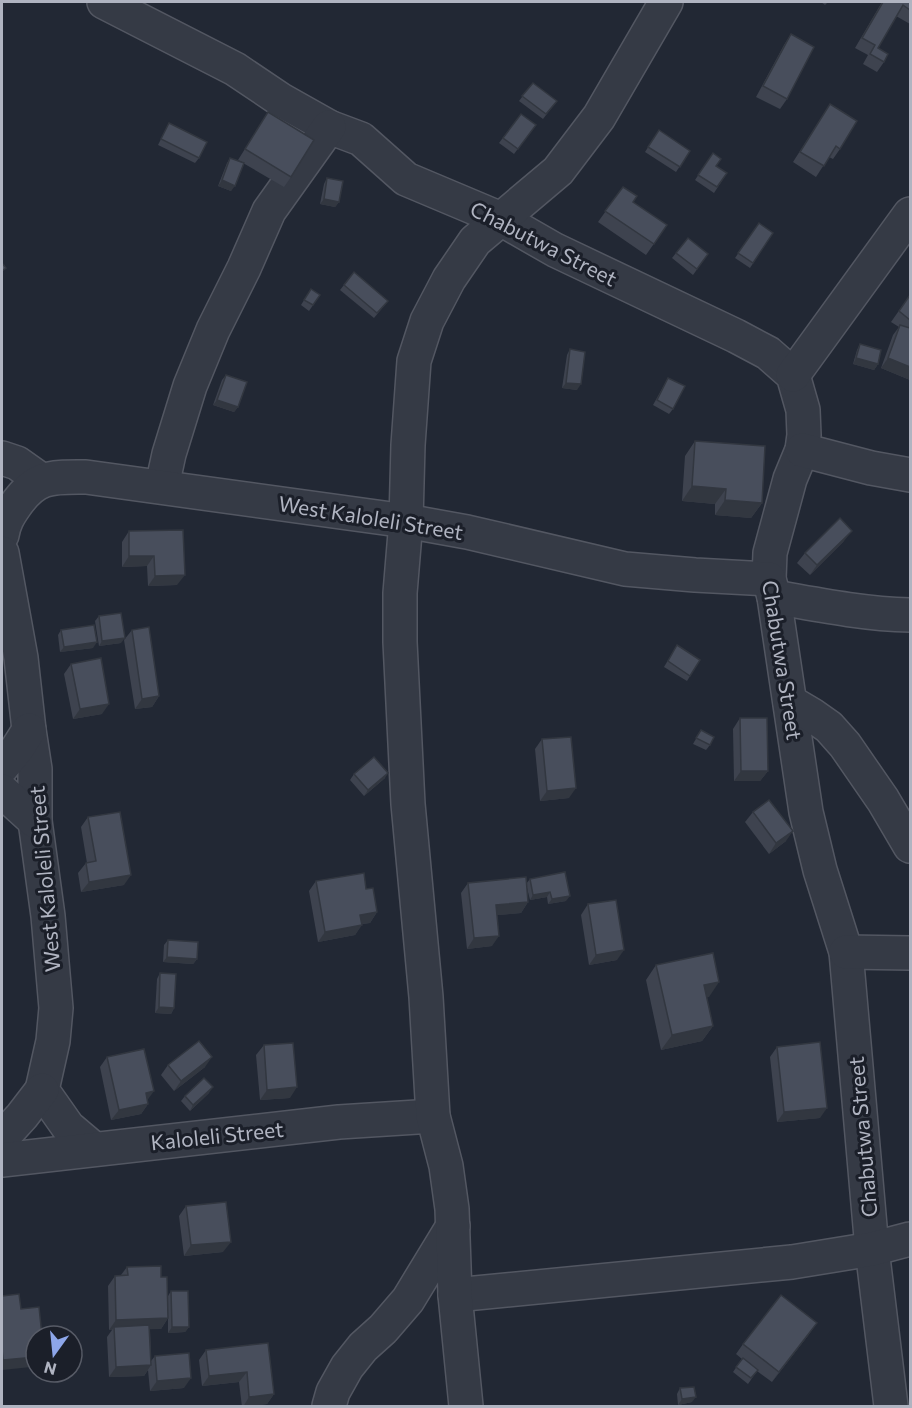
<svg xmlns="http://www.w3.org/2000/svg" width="912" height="1408" font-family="Commissioner,sans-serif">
<rect width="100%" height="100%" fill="#222834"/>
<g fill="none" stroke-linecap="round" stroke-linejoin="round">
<g stroke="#535762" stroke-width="36">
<g id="minor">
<path d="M104,2L235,69L281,100L329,127L361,139L406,179L501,219L555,250L736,336L768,353L793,375L803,410L804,435L802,450L790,479L770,553L769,579L774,597L806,812L820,870L846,952L872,1249L891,1406"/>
<path d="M793,375L910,214"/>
<path d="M802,450L871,468L910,475"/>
<path d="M2,458L17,463L41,480"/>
<path d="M162,486L169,454L190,386L213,330L244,268L269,211L329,127"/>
<path d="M2,535C4,523 8,516 15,506C36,475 52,477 86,477L406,521L467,532L625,569L695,575L769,579"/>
<path d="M2,553L21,658L29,730L35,769V821L48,916L56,1008L53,1041L42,1090L68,1127L94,1149"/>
<path d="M774,597C819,605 865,614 910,615"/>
<path d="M790,702L812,715L829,727L845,745L883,800L910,846"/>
<path d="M2,767L17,749L29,730"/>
<path d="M2,791L35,821"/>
<path d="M846,952L910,953"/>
<path d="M2,1138L22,1116L42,1090"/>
<path d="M2,1160L339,1122L433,1116"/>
<path d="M455,1295L792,1262L872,1249L910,1239"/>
<path d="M329,1406L333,1392L347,1367L363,1347L383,1329L408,1300L453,1226"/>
<path d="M466,1406L455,1295L452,1209L446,1166L433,1116L426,997L408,804L400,642V593L406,521L408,445L414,361L427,321L449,279L475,241L558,171L599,117L666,2"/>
</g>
</g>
<use href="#minor" stroke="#353a45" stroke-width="33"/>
</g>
<g fill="#3e434f">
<path d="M821,2H828L825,5Z"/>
<path d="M882,2H910V24L896,16L878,48L884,62L877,72L863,64L868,55L855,48Z"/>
<path d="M791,34L787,99L780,109L756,97L784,45Z"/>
<path d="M533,83L557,101L543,119L519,101Z"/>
<path d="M830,104L840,149L833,159L829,157L816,177L793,162Z"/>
<path d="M268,112L291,177L284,187L243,163L231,191L218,186L227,163L230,158L242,162L238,160Z"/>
<path d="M521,114L536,125L514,154L499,143Z"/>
<path d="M169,123L199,158L195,163L158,145Z"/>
<path d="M659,130L690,151L676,172L645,152Z"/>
<path d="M713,153L716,166L727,173L714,193L695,180Z"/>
<path d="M327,178L339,202L335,207L320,204L324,184Z"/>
<path d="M623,187L633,202L667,225L646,255L598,222Z"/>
<path d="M759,223L773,233L750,268L735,258Z"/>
<path d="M688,238L708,254L693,275L672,258Z"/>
<path d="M344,285L388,301L374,318L340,290Z"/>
<path d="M311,289L320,295L309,311L301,305Z"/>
<path d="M910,295V380L881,368L893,335L899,327L891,322Z"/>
<path d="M860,344L878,364L874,370L853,364L857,350Z"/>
<path d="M570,349L577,390L562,388L567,355Z"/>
<path d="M226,375L238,407L234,412L213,405L222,380Z"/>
<path d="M668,378L673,409L669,414L653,405Z"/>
<path d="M695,441L762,503L751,518L715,515V504L682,501L685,456Z"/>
<path d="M183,530L177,585L148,586L147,566L122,567V542L129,531Z"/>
<path d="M844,541L810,575L797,563L805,553Z"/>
<path d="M99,616L121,643L99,646L95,621Z"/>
<path d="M61,630L93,648L60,652L58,635Z"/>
<path d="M132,630L159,696L152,707L135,709L124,640Z"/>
<path d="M674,650L700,660L687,681L664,667Z"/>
<path d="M71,664L102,714L73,719L64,674Z"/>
<path d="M740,718L768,771L760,781H734L733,729Z"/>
<path d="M701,730L710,745L706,750L693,744Z"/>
<path d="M542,739L569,798L540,801L535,749Z"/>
<path d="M354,774L385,778L364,796L350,780Z"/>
<path d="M753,812L786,841L769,854L745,822Z"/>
<path d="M88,817L124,885L81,892L78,873L86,863H87L81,827Z"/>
<path d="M530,879L566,901L548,904L547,897L530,900L526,884Z"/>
<path d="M316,881L366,889L377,912L370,923L362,924L355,935L318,942L309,891Z"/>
<path d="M468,883L528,902L521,913L497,915L492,946L467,949L461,893Z"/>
<path d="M588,904L617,960L589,965L581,915Z"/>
<path d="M168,940L197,959L193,964L163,962L164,945Z"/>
<path d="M656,965L709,997H706L713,1026L702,1041L661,1050L646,980Z"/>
<path d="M160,973L174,1008L171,1014L155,1013L157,979Z"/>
<path d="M264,1045L290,1098L260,1100L256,1055Z"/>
<path d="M777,1047L820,1118L777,1122L770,1057Z"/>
<path d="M107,1057L147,1100L148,1104L141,1114L111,1120L100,1067Z"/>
<path d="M168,1065L205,1067L174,1091L161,1075Z"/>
<path d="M209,1093L190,1111L181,1101L185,1096Z"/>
<path d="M186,1206L223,1252L184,1256L179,1216Z"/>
<path d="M127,1267L161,1277L168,1318L161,1329H150L151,1361L155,1356L184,1388L150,1391L148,1370L144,1376L109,1377L107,1337L112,1330H109L108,1286L115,1276L121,1275Z"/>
<path d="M171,1291L189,1327L185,1332L168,1333V1296Z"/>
<path d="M810,1333L772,1382L757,1371L748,1384L733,1372L742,1359L736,1354L743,1344Z"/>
<path d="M268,1343L274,1394L267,1404L242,1407L239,1382L202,1386L199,1360L206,1350Z"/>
<path d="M680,1388L692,1402L678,1405L677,1394Z"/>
</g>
<g fill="#323740">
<path d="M222,180L235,186L231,191L218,186Z"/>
<path d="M324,199L339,202L335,207L320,204Z"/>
<path d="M856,358L878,364L874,370L853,364Z"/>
<path d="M888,358L910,367V380L881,368Z"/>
<path d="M566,383L581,384L577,390L562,388Z"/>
<path d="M217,400L238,407L234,412L213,405Z"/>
<path d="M692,486L726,489L715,504L682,501Z"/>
<path d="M725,500L762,503L751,518L715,515Z"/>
<path d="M852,531L844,541L810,575L817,565Z"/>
<path d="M129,556H154L147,566L122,567Z"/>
<path d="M185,575L177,585L148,586L155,576Z"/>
<path d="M125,638L121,643L99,646L102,641Z"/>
<path d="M97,642L93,648L60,652L64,647Z"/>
<path d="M159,696L152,707L135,709L142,699Z"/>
<path d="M109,704L102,714L73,719L80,709Z"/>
<path d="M741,771H768L760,781H734Z"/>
<path d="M388,773L385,778L364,796L368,790Z"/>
<path d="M576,788L569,798L540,801L547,791Z"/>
<path d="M793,831L786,841L769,854L776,843Z"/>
<path d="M131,875L124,885L81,892L89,882Z"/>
<path d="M550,892L547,897L530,900L533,895Z"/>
<path d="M570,896L566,901L548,904L552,899Z"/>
<path d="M528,902L521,913L488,916L496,905Z"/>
<path d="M377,912L370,923L353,925L360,915Z"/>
<path d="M362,925L355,935L318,942L325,932Z"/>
<path d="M499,936L492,946L467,949L474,938Z"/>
<path d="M624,950L617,960L589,965L596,955Z"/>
<path d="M167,957L197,959L193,964L163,962Z"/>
<path d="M719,982L709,997L693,1000L704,985Z"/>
<path d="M159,1007L174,1008L171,1014L155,1013Z"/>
<path d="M713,1026L702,1041L661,1050L672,1035Z"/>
<path d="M212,1057L205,1067L174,1091L181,1081Z"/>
<path d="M213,1087L209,1093L190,1111L193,1105Z"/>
<path d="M297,1087L290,1098L260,1100L267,1090Z"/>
<path d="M154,1091L146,1102V1093Z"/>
<path d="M148,1104L141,1114L111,1120L119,1110Z"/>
<path d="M827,1108L820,1118L777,1122L784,1112Z"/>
<path d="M231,1242L223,1252L184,1256L191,1245Z"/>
<path d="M168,1318L161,1329L114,1330V1327L112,1330H109L116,1320Z"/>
<path d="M817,1323L810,1333L772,1382L779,1372Z"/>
<path d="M172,1327H189L185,1332L168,1333Z"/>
<path d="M36,1357V1360L31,1367L2,1370V1362L3,1360Z"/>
<path d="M151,1365L144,1376L109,1377L116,1367Z"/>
<path d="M247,1372L239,1382L202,1386L209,1376Z"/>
<path d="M191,1378L184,1388L150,1391L157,1381Z"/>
<path d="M274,1394L267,1404L243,1407L249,1397Z"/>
<path d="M696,1397L692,1402L678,1405L682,1399Z"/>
</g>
<g fill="#484e5c" stroke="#323740" stroke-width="1.5">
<path d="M883,2H910V10L903,5L878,48L888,54L884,62L870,54L875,45L862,38Z"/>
<path d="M791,34L814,47L787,99L763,86Z"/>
<path d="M533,83L557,101L546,114L522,96Z"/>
<path d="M830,104L857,121L840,149L836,146L824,166L800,152Z"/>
<path d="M268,112L314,140L291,177L245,149Z"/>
<path d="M521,114L536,125L518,149L503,138Z"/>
<path d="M169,123L207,142L199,158L161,139Z"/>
<path d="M659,130L690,151L680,167L648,147Z"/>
<path d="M713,153L721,159L716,166L727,173L717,187L698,175Z"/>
<path d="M230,158L244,163L235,186L222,180Z"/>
<path d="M327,178L343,181L339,202L324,199Z"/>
<path d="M623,187L637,196L633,202L667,225L654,244L605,211Z"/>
<path d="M759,223L773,233L753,263L738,253Z"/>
<path d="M688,238L708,254L697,269L676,253Z"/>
<path d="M2,263L6,268L2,271Z"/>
<path d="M354,272L388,301L377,313L344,285Z"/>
<path d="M311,289L320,295L313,305L304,300Z"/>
<path d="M910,295V320L899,311Z"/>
<path d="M900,325L910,328V367L888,358Z"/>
<path d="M860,344L881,350L878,364L856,358Z"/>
<path d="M570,349L585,352L581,384L566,383Z"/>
<path d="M226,375L247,382L238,407L217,400Z"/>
<path d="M668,378L685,386L673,409L657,400Z"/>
<path d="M695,441L765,446L762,503L725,500L726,489L692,486Z"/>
<path d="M840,518L852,531L817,565L805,553Z"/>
<path d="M183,530L185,575L155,576L154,556H129V531Z"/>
<path d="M121,613L125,638L102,641L99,616Z"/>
<path d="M94,625L97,642L64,647L61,630Z"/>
<path d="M149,627L159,696L142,699L132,630Z"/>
<path d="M677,645L700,660L690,676L668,661Z"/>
<path d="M101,658L109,704L80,709L71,664Z"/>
<path d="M740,718H767L768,771H741Z"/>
<path d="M701,730L714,737L710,745L696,738Z"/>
<path d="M571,737L576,788L547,791L542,739Z"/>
<path d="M374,757L388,773L368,790L354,774Z"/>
<path d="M769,800L793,831L776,843L753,812Z"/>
<path d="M120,812L131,875L89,882L86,863L96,861L88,817Z"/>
<path d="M565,872L570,896L552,899L550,892L533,895L530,879Z"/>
<path d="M364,873L366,889L373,888L377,912L360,915L362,925L325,932L316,881Z"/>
<path d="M526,877L528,902L496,905L499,936L474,938L468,883Z"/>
<path d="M616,900L624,950L596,955L588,904Z"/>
<path d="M168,940L198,942L197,959L167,957Z"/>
<path d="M713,953L719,982L704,985L713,1026L672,1035L656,965Z"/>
<path d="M160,973L176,974L174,1008L159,1007Z"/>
<path d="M199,1041L212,1057L181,1081L168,1065Z"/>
<path d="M820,1042L827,1108L784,1112L777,1047Z"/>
<path d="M293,1043L297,1087L267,1090L264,1045Z"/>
<path d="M144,1049L154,1091L146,1093L148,1104L119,1110L107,1057Z"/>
<path d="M204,1078L213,1087L193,1105L185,1096Z"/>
<path d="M226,1202L231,1242L191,1245L186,1206Z"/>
<path d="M161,1266V1277H167L168,1318L116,1320L115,1276L128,1275L127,1267Z"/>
<path d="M171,1291H188L189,1327H172Z"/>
<path d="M19,1294L21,1309L39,1307L42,1336H36V1357L3,1360L2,1349V1296Z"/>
<path d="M781,1295L817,1323L779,1372L743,1344Z"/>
<path d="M149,1325L151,1365L116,1367L114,1327Z"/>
<path d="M268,1343L274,1394L249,1397L247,1372L209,1376L206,1350Z"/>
<path d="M189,1353L191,1378L157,1381L155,1356Z"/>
<path d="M743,1358L758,1370L751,1378L736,1367Z"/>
<path d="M694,1387L696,1397L682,1399L680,1388Z"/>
</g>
<g text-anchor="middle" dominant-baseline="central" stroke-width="6" stroke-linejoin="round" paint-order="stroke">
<g font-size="21" fill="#b0b4c1" stroke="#1b1f29">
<text transform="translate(544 243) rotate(27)">Chabutwa Street</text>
<text transform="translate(371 517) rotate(9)">West Kaloleli Street</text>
<text transform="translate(783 660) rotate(81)">Chabutwa Street</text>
<text transform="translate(44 879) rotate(-95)">West Kaloleli Street</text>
<text transform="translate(217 1135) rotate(-6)">Kaloleli Street</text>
<text transform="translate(862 1137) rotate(-95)">Chabutwa Street</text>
</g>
</g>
<rect width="912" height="1408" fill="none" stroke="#b0b4c1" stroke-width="6"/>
<g transform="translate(54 1354) rotate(195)"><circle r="28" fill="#1b1f29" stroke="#575b66" stroke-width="1.5"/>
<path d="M0-4.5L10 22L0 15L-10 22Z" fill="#8da6e9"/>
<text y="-9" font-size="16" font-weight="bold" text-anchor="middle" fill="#b0b4c1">N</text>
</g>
</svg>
